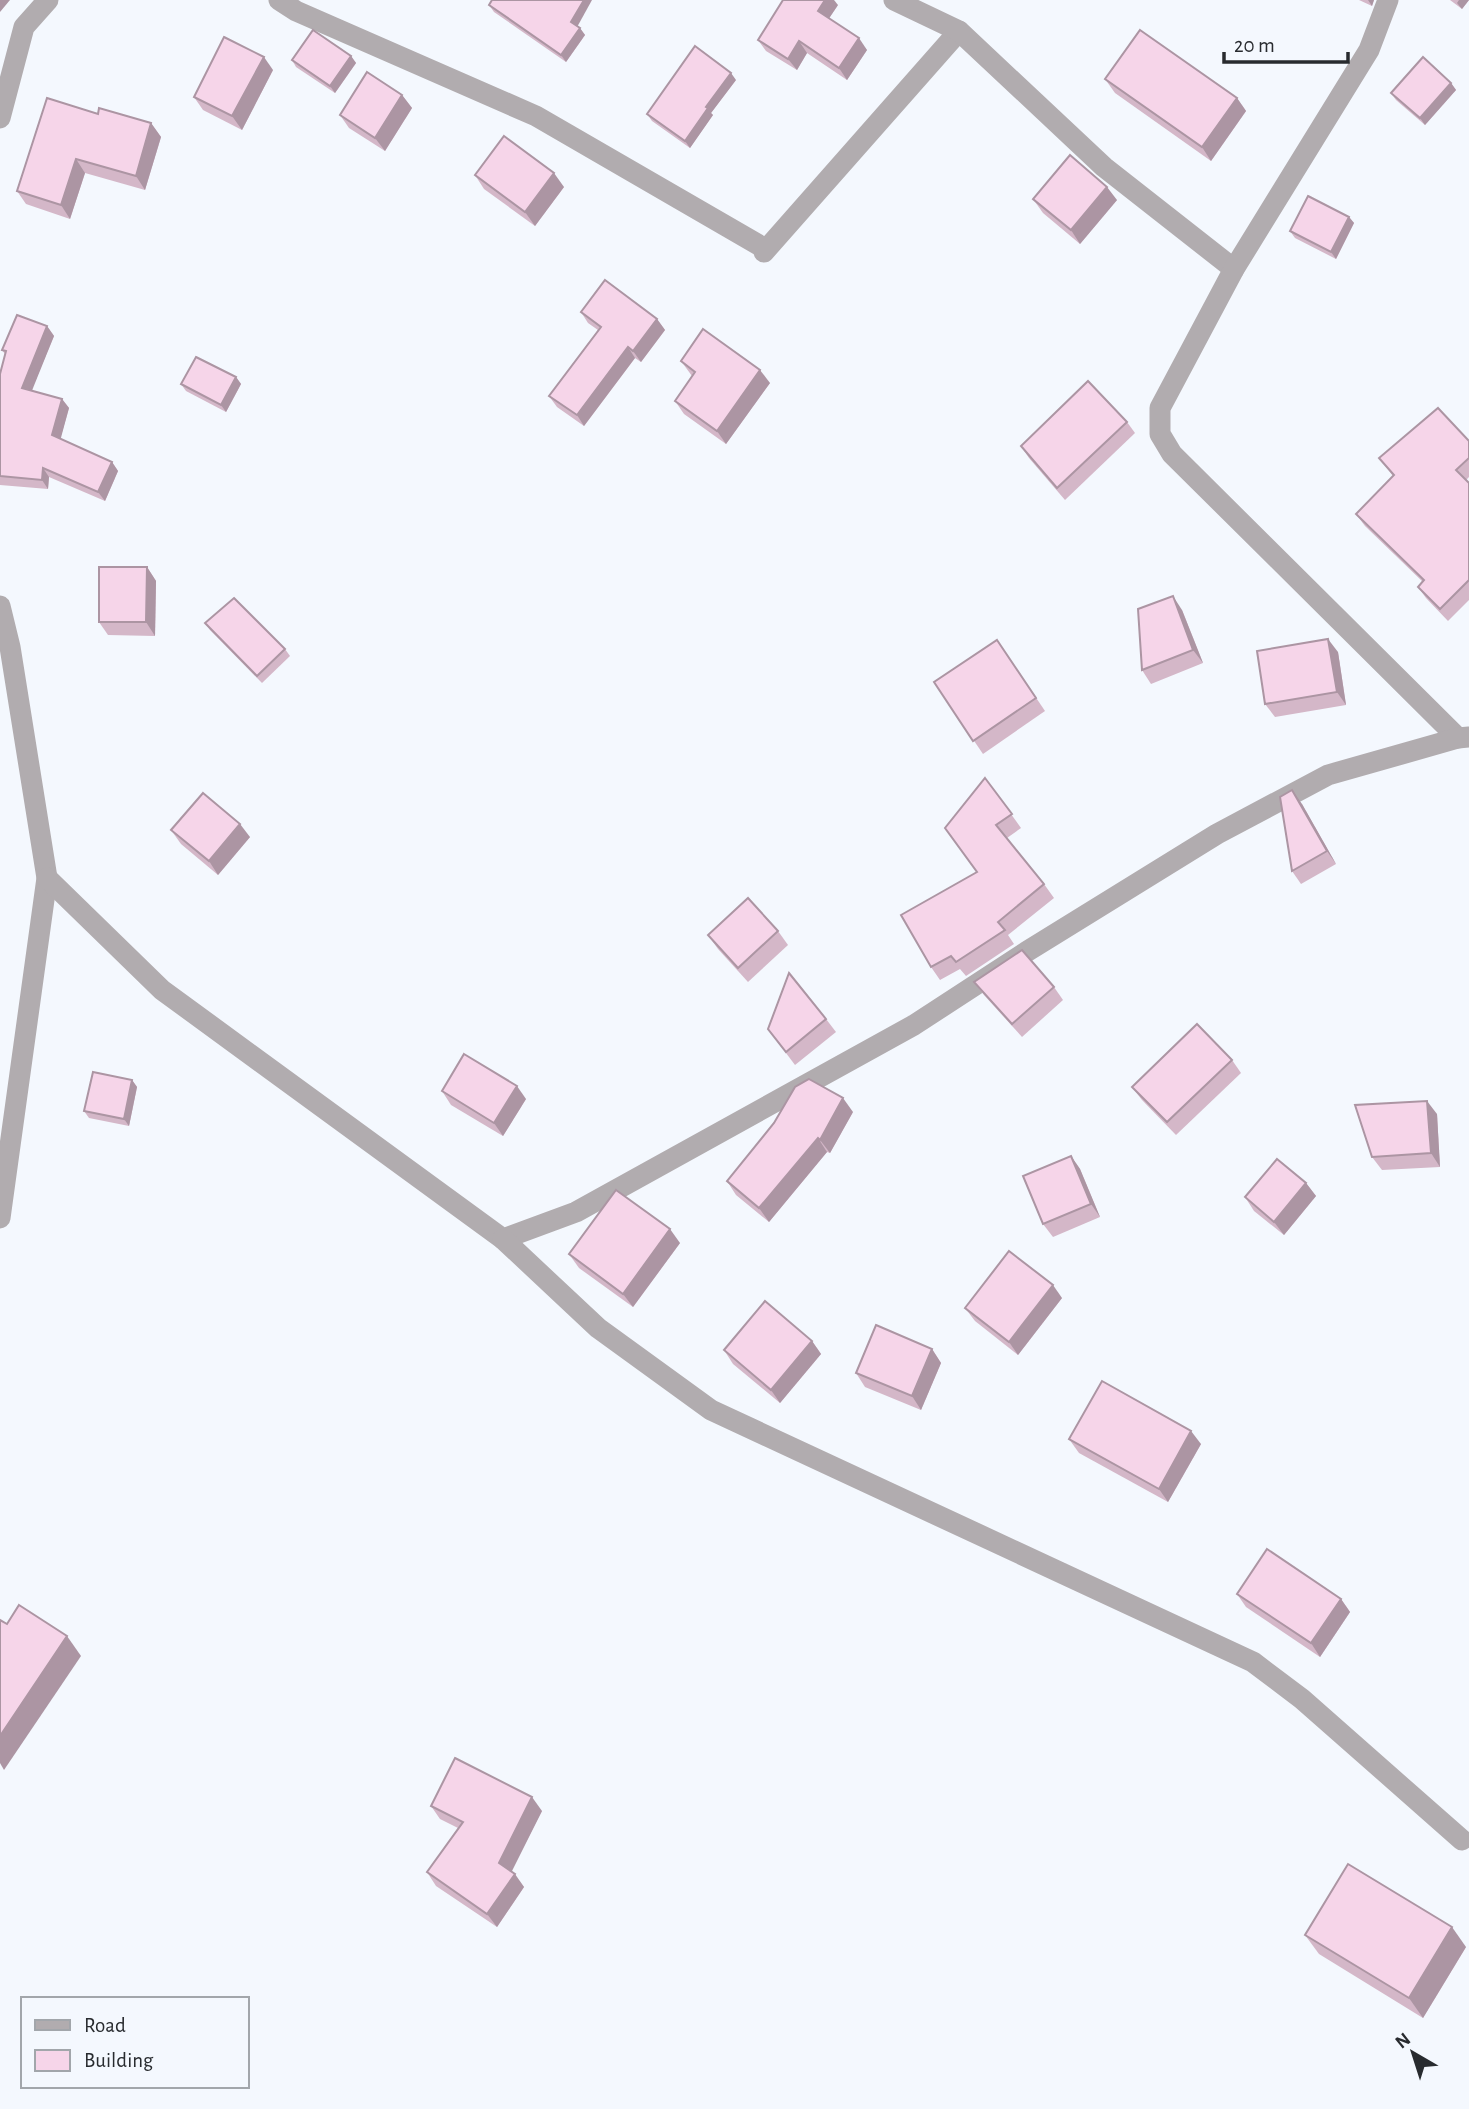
<svg xmlns="http://www.w3.org/2000/svg" width="1469" height="2109" font-family="'Alegreya Sans',sans-serif">
<rect width="100%" height="100%" fill="#f4f8fe"/>
<g fill="none" stroke-linecap="round" stroke-linejoin="round">
<g stroke="#b1acaf" stroke-width="21">
<path d="M279,0L296,11L536,116L764,248V252L959,31"/>
<path d="M894,0L959,31L1104,167L1234,269"/>
<path d="M1388,0L1369,50L1234,269L1160,408V434L1172,454L1458,738"/>
<path d="M0,118L24,27L48,0"/>
<path d="M0,606L10,647L47,878L0,1218"/>
<path d="M47,878L162,990L503,1239L576,1212L914,1025L1026,952L1217,834L1328,775L1458,738L1469,737"/>
<path d="M503,1239L598,1328L711,1410L1253,1662L1302,1699L1462,1840"/>
</g>
</g>
<g fill="#d4b7c8">
<path d="M1359,0H1374L1372,6Z"/>
<path d="M1450,0H1469L1462,9Z"/>
<path d="M489,5L578,26L585,35L566,62L494,12Z"/>
<path d="M838,5L829,18L867,50L847,80L807,53L797,70L766,51L758,40Z"/>
<path d="M351,56L356,63L335,93L296,67L292,60Z"/>
<path d="M273,70L242,130L203,110L194,97Z"/>
<path d="M1105,79L1237,98L1246,111L1211,161L1115,93Z"/>
<path d="M736,80L711,113L713,115L690,148L652,121L647,114Z"/>
<path d="M1451,83L1456,90L1425,125L1396,100L1391,93Z"/>
<path d="M402,95L412,108L385,151L349,128L340,115Z"/>
<path d="M98,114L151,123L161,137L145,190L85,173L70,219L26,204L17,191Z"/>
<path d="M475,175L564,187L535,226L484,189Z"/>
<path d="M1033,199L1117,200L1080,244L1043,213Z"/>
<path d="M1349,217L1354,223L1336,259L1295,238L1290,231Z"/>
<path d="M581,312L657,319L665,330L641,362L635,358L584,426L557,407L549,396L598,330L588,323Z"/>
<path d="M47,326L54,336L31,391L62,399L69,408L60,439L112,462L118,471L105,501L49,477L48,489L0,485V374L5,354L2,350Z"/>
<path d="M681,361L770,383L726,444L684,414L675,401L692,376Z"/>
<path d="M236,377L241,384L226,412L186,391L181,384Z"/>
<path d="M1127,422L1135,433L1065,500L1029,458L1021,446Z"/>
<path d="M1469,441V477L1466,480L1469,483V600L1448,621L1426,598L1418,587L1423,582L1365,526L1356,514L1393,476L1379,458Z"/>
<path d="M147,567L156,581L155,636L108,635L99,622Z"/>
<path d="M1182,610L1203,663L1151,684L1142,670Z"/>
<path d="M205,623L285,649L290,656L262,683L210,630Z"/>
<path d="M997,640L1045,711L983,754L934,682Z"/>
<path d="M1338,652L1346,705L1275,717L1265,704Z"/>
<path d="M985,778L1021,828L1007,838L1044,884L1054,898L1008,935L1014,944L966,976L960,969L940,980L931,967L977,872Z"/>
<path d="M1302,804L1336,864L1301,884L1292,871Z"/>
<path d="M171,830L250,837L218,875L181,844Z"/>
<path d="M778,931L788,945L748,982L718,949L708,935Z"/>
<path d="M974,982L1054,987L1063,1000L1022,1037L984,995Z"/>
<path d="M826,1019L836,1032L795,1065L768,1029Z"/>
<path d="M1232,1060L1241,1073L1176,1135L1142,1100L1132,1087Z"/>
<path d="M132,1080L137,1087L129,1126L89,1118L84,1111Z"/>
<path d="M442,1091L526,1099L503,1136L451,1105Z"/>
<path d="M853,1112L830,1153L827,1152L769,1222L736,1195L727,1181Z"/>
<path d="M1437,1114L1440,1167L1382,1170L1372,1157Z"/>
<path d="M1071,1156L1080,1169L1100,1217L1053,1237L1043,1224Z"/>
<path d="M1306,1183L1316,1196L1284,1235L1254,1211L1245,1197Z"/>
<path d="M680,1243L633,1307L579,1268L569,1254Z"/>
<path d="M1062,1298L1018,1355L975,1321L965,1308Z"/>
<path d="M812,1341L821,1354L780,1403L733,1364L724,1350Z"/>
<path d="M932,1349L941,1363L921,1410L865,1387L856,1373Z"/>
<path d="M1069,1439L1201,1444L1168,1502L1079,1453Z"/>
<path d="M1237,1594L1341,1599L1350,1612L1320,1657L1246,1607Z"/>
<path d="M431,1806L542,1811L511,1871L524,1887L497,1927L436,1886L427,1872L458,1828L440,1819Z"/>
<path d="M1305,1935L1466,1947L1423,2018L1319,1954Z"/>
</g>
<g fill="#ac95a3">
<path d="M0,0H10L0,12Z"/>
<path d="M584,0H592L576,29L571,22Z"/>
<path d="M825,0H834L838,5L826,23L818,11Z"/>
<path d="M1368,0H1374L1372,6Z"/>
<path d="M1459,0H1469L1462,9L1457,3Z"/>
<path d="M580,28L585,35L566,62L561,55Z"/>
<path d="M859,38L867,50L847,80L839,68Z"/>
<path d="M799,41L807,53L797,70L788,59Z"/>
<path d="M351,56L356,63L335,93L330,86Z"/>
<path d="M264,57L273,70L242,130L232,116Z"/>
<path d="M731,73L736,80L711,113L713,115L690,148L685,141L706,107Z"/>
<path d="M1451,83L1456,90L1425,125L1420,118Z"/>
<path d="M402,95L412,108L385,151L375,138Z"/>
<path d="M1237,98L1246,111L1211,161L1202,147Z"/>
<path d="M151,123L161,137L145,190L136,176Z"/>
<path d="M76,159L85,173L70,219L61,205Z"/>
<path d="M554,173L564,187L535,226L525,212Z"/>
<path d="M1107,187L1117,200L1080,244L1071,230Z"/>
<path d="M1349,217L1354,223L1336,259L1331,252Z"/>
<path d="M657,319L665,330L641,362L633,351Z"/>
<path d="M47,326L54,336L29,398L22,388Z"/>
<path d="M628,347L635,358L584,426L577,415Z"/>
<path d="M760,370L770,383L726,444L717,431Z"/>
<path d="M236,377L241,384L226,412L221,405Z"/>
<path d="M62,399L69,408L59,445L52,435Z"/>
<path d="M112,462L118,471L105,501L98,492Z"/>
<path d="M43,468L49,477L48,489L42,480Z"/>
<path d="M147,567L156,581L155,636L146,622Z"/>
<path d="M1173,596L1182,610L1203,663L1193,650Z"/>
<path d="M1328,639L1338,652L1346,705L1337,692Z"/>
<path d="M1292,790L1302,804L1336,864L1327,851Z"/>
<path d="M240,824L250,837L218,875L209,861Z"/>
<path d="M132,1080L137,1087L129,1126L124,1119Z"/>
<path d="M517,1086L526,1099L503,1136L494,1123Z"/>
<path d="M843,1098L853,1112L830,1153L820,1140Z"/>
<path d="M1427,1101L1437,1114L1440,1167L1431,1153Z"/>
<path d="M818,1138L827,1152L769,1222L759,1208Z"/>
<path d="M1071,1156L1080,1169L1100,1217L1091,1204Z"/>
<path d="M1306,1183L1316,1196L1284,1235L1274,1222Z"/>
<path d="M670,1229L680,1243L633,1307L623,1294Z"/>
<path d="M1053,1285L1062,1298L1018,1355L1009,1342Z"/>
<path d="M812,1341L821,1354L780,1403L771,1390Z"/>
<path d="M932,1349L941,1363L921,1410L912,1396Z"/>
<path d="M1191,1431L1201,1444L1168,1502L1159,1489Z"/>
<path d="M1341,1599L1350,1612L1320,1657L1311,1643Z"/>
<path d="M67,1636L81,1656L4,1770L0,1763V1736Z"/>
<path d="M532,1797L542,1811L509,1877L499,1863Z"/>
<path d="M515,1874L524,1887L497,1927L487,1914Z"/>
<path d="M1452,1927L1466,1947L1423,2018L1409,1998Z"/>
</g>
<g fill="#f6d5e9" stroke="#ac95a3" stroke-width="2">
<path d="M492,0H584L571,22L580,28L561,55L489,5Z"/>
<path d="M783,0H825L818,11L859,38L839,68L799,41L788,59L758,40Z"/>
<path d="M313,30L351,56L330,86L292,60Z"/>
<path d="M1140,30L1237,98L1202,147L1105,79Z"/>
<path d="M224,37L264,57L232,116L194,97Z"/>
<path d="M695,46L731,73L706,107L708,108L685,141L647,114Z"/>
<path d="M1423,57L1451,83L1420,118L1391,93Z"/>
<path d="M367,72L402,95L375,138L340,115Z"/>
<path d="M47,98L98,114L99,108L151,123L136,176L76,159L61,205L17,191Z"/>
<path d="M504,136L554,173L525,212L475,175Z"/>
<path d="M1070,155L1107,187L1071,230L1033,199Z"/>
<path d="M1308,196L1349,217L1331,252L1290,231Z"/>
<path d="M605,280L657,319L633,351L628,347L577,415L549,396L601,327L581,312Z"/>
<path d="M17,315L47,326L22,388L62,399L52,435L112,462L98,492L43,468L42,480L0,476V374L6,351L2,350Z"/>
<path d="M703,329L760,370L717,431L675,401L695,372L681,361Z"/>
<path d="M196,357L236,377L221,405L181,384Z"/>
<path d="M1088,381L1127,422L1057,488L1021,446Z"/>
<path d="M1438,408L1469,441V458L1456,470L1469,483V580L1440,609L1418,587L1424,580L1356,514L1394,475L1379,458Z"/>
<path d="M99,567H147L146,622H99Z"/>
<path d="M1173,596L1193,650L1142,670L1138,609Z"/>
<path d="M234,598L285,649L257,676L205,623Z"/>
<path d="M1328,639L1337,692L1265,704L1257,651Z"/>
<path d="M997,640L1036,698L973,741L934,682Z"/>
<path d="M985,778L1012,814L996,825L1044,884L998,922L1005,930L956,962L951,956L931,967L901,915L977,872L945,828Z"/>
<path d="M1292,790L1327,851L1292,871L1280,797Z"/>
<path d="M203,793L240,824L209,861L171,830Z"/>
<path d="M748,898L778,931L738,968L708,935Z"/>
<path d="M1022,950L1054,987L1012,1024L974,982Z"/>
<path d="M789,973L826,1019L786,1052L768,1029Z"/>
<path d="M1197,1024L1232,1060L1167,1122L1132,1087Z"/>
<path d="M464,1054L517,1086L494,1123L442,1091Z"/>
<path d="M93,1072L132,1080L124,1119L84,1111Z"/>
<path d="M809,1079L843,1098L820,1140L818,1138L759,1208L727,1181L774,1123L795,1087Z"/>
<path d="M1427,1101L1431,1153L1372,1157L1355,1105Z"/>
<path d="M1071,1156L1091,1204L1043,1224L1023,1176Z"/>
<path d="M1277,1159L1306,1183L1274,1222L1245,1197Z"/>
<path d="M616,1190L670,1229L623,1294L569,1254Z"/>
<path d="M1009,1251L1053,1285L1009,1342L965,1308Z"/>
<path d="M765,1301L812,1341L771,1390L724,1350Z"/>
<path d="M876,1325L932,1349L912,1396L856,1373Z"/>
<path d="M1102,1381L1191,1431L1159,1489L1069,1439Z"/>
<path d="M1267,1549L1341,1599L1311,1643L1237,1594Z"/>
<path d="M19,1605L67,1636L0,1736V1620L7,1624Z"/>
<path d="M455,1758L532,1797L499,1863L515,1874L487,1914L427,1872L463,1822L431,1806Z"/>
<path d="M1348,1864L1452,1927L1409,1998L1305,1935Z"/>
</g>
<rect x="21" y="1997" width="228" height="91" fill="#f4f8fe" stroke="#a2a6ab" stroke-width="2"/>
<rect x="35" y="2020" width="35" height="10" fill="#b1acaf" stroke="#a2a6ab" stroke-width="2"/>
<text x="84" y="2032" font-size="21" fill="#282b2f">Road</text>
<rect x="35" y="2050" width="35" height="21" fill="#f6d5e9" stroke="#a2a6ab" stroke-width="2"/>
<text x="84" y="2067" font-size="21" fill="#282b2f">Building</text>
<g transform="translate(1413 2053) rotate(321)" stroke="#f4f8fe" stroke-width="5" paint-order="stroke">
<path d="M0-5L12 26L0 18L-12 26Z" fill="#282b2f"/>
<text y="-10" font-size="19" font-weight="bold" text-anchor="middle" fill="#282b2f">N</text>
</g>
<path d="M1224 52v10h124v-10" fill="none" stroke="#282b2f" stroke-width="3.5"/>
<text x="1234" y="52" font-size="21" fill="#282b2f" stroke="#f4f8fe" stroke-width="5" paint-order="stroke">20 m</text>
</svg>
